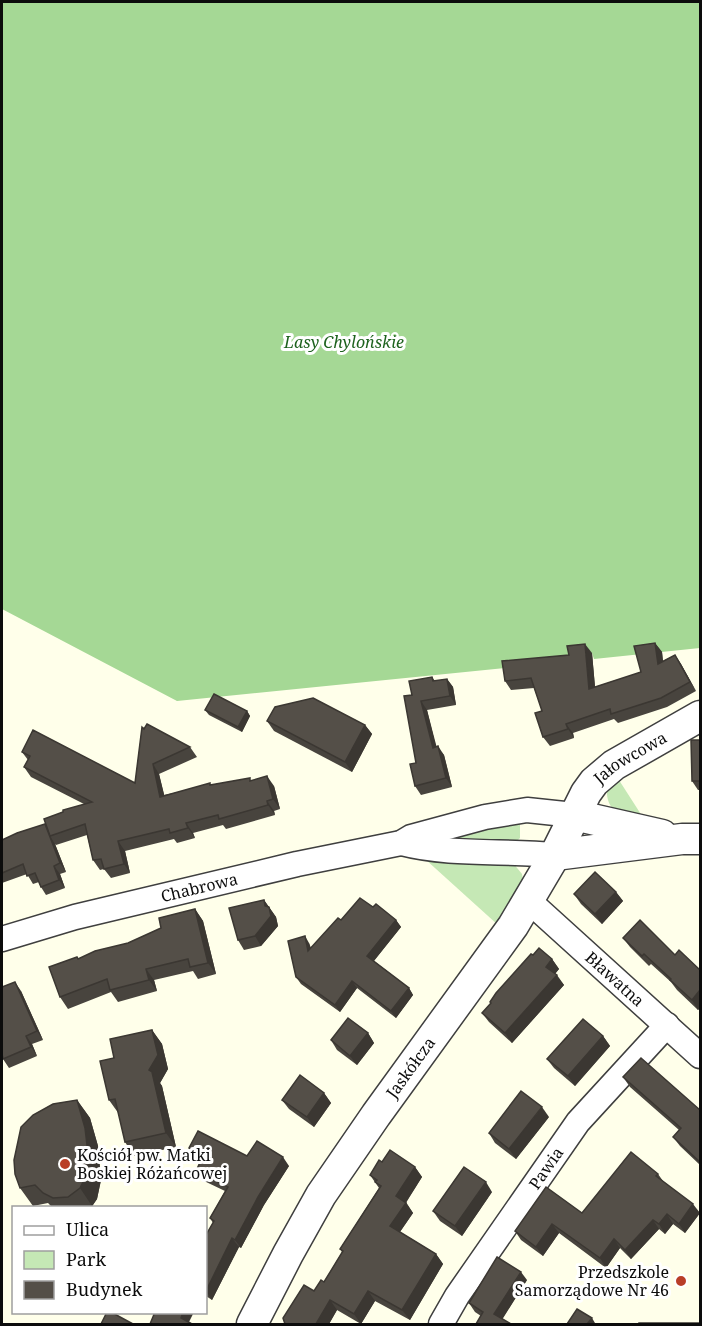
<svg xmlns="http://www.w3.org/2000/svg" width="702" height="1326" font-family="'Noto Serif',serif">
<rect width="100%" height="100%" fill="#ffffea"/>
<g fill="#c5e8b5">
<path d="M617,777L644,819C623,814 605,814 607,787Z"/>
<path d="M512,819L520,822V838L517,841L433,843Z"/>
<path d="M425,859L513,863L522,874L523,881L498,925Z"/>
</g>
<path fill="#a5d895" d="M2,2H700V648L594,659L592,653L574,655V661L177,701L2,609Z"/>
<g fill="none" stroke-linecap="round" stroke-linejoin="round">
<g stroke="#3f3f3f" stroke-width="27">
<g id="minor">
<path d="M401,843C451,856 504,850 555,855"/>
<path id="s1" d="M529,901L700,1056"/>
<path id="s2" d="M2,939L75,917L297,864L401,843L411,837L485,817L527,810L574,815"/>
<path id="s3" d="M441,1324L457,1296L578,1122L667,1025"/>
</g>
</g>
<g stroke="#3f3f3f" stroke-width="33">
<g id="tertiary">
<path d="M574,815L662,835"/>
<path d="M555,855L682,839H700"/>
<path id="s4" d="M252,1324L288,1254L321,1195L376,1115L513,926L555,855L586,793L594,782L614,765L700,716"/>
</g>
</g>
<use href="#minor" stroke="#fff" stroke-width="24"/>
<use href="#tertiary" stroke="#fff" stroke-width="30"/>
</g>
<g fill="#48443e">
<path d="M655,643L662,652L663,661L675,655L681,664L696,691L667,707L618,723L614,719L573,733L574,738L550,746L543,737L542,711L534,688L511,690L505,681L592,653L595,687L641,672Z"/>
<path d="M432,677L435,681L447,679L453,687L456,705L427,710L436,747L444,755L452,787L421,795L415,786L416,763L412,695Z"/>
<path d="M205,710L247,711L250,716L242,732L209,715Z"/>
<path d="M267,721L365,725L372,734L352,772L274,731Z"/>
<path d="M142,727L190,747L197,757L159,774L164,795L211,785L251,781L274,786L280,809L274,811L275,815L226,829L223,825L193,833L195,838L177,843L174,839L125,851L130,873L111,878L104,869L100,870L93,860L87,835L56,845L55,844L66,872L60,874L65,888L46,895L41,887L39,882L33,884L27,874L2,883V840L45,824L84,804L31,777L24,767L28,760L22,752L135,783Z"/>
<path d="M700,740V790H698L692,781Z"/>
<path d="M616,892L623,901L602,924L581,904L574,894Z"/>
<path d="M264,900L276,917L278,926L261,946L244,950L238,940Z"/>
<path d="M373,907L396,920L401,927L374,961L409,988L413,995L396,1018L357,988L340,1012L301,984L296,977L309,943L311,948L341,920Z"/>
<path d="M195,909L203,921L216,974L198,979L193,971L154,980L157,991L118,1002L111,992L68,1009L60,997L77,957L78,959L128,943L161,928Z"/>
<path d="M623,938L675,955L700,970V1008L698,1010L677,990L671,982L651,964L649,966L630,947Z"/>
<path d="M533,955L552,959L559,969L555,974L564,985L512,1043L489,1022L482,1013Z"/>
<path d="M21,991L43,1040L32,1044L37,1056L9,1068L3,1059Z"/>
<path d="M152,1030L162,1044L168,1069L160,1083L162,1086L176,1147L134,1156L125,1142L119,1114L109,1100L114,1058Z"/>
<path d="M368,1033L374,1043L357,1065L337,1050L331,1040Z"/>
<path d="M603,1036L610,1046L575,1086L554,1068L547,1059Z"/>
<path d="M623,1077L700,1110V1165L680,1146L673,1137L679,1130L630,1087Z"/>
<path d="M324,1093L331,1103L314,1127L289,1109L282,1100Z"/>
<path d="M77,1100L90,1118L98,1146L101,1180L97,1199L91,1208H53L48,1203L33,1206L20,1188Z"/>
<path d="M549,1117L516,1159L495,1143L489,1133Z"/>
<path d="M189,1148L247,1156L289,1166L264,1205L241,1248L239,1247L212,1300L206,1296V1235L213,1223L210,1218L225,1191L202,1180L196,1171L201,1160L195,1157Z"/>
<path d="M382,1162L415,1167L422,1177L406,1202L413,1213L400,1232L436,1254L443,1264L410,1320L375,1301L361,1324L337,1310L329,1324H285L314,1291L324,1282L342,1252L340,1249L379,1188L370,1175Z"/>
<path d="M658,1174L663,1181L700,1213L685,1233L673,1224L665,1234L659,1229L631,1259L620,1248L606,1268L559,1233L543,1256L521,1240L515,1231L582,1213Z"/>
<path d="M492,1192L462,1236L440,1221L433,1211Z"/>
<path d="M527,1280L502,1319L481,1316L475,1312L469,1303Z"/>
</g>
<g fill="#3b3732">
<path d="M655,643L662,652L664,673L658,664Z"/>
<path d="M585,644L592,653L596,698L589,689Z"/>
<path d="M675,655L681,664L696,691L690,682Z"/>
<path d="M447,679L453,687L456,705L450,696Z"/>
<path d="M421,701L427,710L439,756L433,748Z"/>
<path d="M247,711L250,716L242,732L238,727Z"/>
<path d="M566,724L573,733L574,738L568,729Z"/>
<path d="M365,725L372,734L352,772L345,762Z"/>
<path d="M438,746L444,755L452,787L446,778Z"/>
<path d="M153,764L159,774L167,806L160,797Z"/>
<path d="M267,776L274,786L280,809L273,799Z"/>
<path d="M267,801L274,811L275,815L268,805Z"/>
<path d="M186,823L193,833L195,838L188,828Z"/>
<path d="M45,824L50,836L55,844L66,872L60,863Z"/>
<path d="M118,841L125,851L130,873L124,864Z"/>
<path d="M54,866L60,874L65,888L59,880Z"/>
<path d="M616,892L623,901L602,924L595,914Z"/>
<path d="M264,900L276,917L278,926L261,946L255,936L265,906Z"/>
<path d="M195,909L203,921L216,974L208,963Z"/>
<path d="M396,920L401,927L372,963L367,956Z"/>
<path d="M305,936L309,943L313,957L308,951Z"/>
<path d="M552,959L559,969L553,976L546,967Z"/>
<path d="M146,969L154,980L157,991L149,980Z"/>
<path d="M557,975L564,985L512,1043L505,1033Z"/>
<path d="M352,981L357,988L340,1012L335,1005Z"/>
<path d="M15,982L21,991L43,1040L37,1031Z"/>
<path d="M409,988L413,995L396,1018L391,1011Z"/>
<path d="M700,990V1008L698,1010L692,1000Z"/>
<path d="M152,1030L162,1044L168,1069L160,1083L162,1086L176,1147L166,1133L149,1070Z"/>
<path d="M368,1033L374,1043L357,1065L350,1056Z"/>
<path d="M26,1036L32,1044L37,1056L31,1047Z"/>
<path d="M603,1036L610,1046L575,1086L568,1076Z"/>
<path d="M324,1093L331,1103L314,1127L307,1117Z"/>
<path d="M77,1100L90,1118L98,1146L101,1180L97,1199L92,1206L80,1188Z"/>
<path d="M542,1107L549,1117L516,1159L509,1149Z"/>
<path d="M283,1157L289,1166L264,1205L241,1248L235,1240L258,1197Z"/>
<path d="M415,1167L422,1177L404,1206L396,1196Z"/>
<path d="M486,1182L492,1192L462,1236L455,1226Z"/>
<path d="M406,1203L413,1213L397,1236L390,1226Z"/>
<path d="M693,1204L700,1213L685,1233L679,1224Z"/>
<path d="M667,1214L673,1224L665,1234L659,1224Z"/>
<path d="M653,1220L659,1229L631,1259L625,1250Z"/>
<path d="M552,1224L559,1233L543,1256L536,1247Z"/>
<path d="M232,1238L239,1247L212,1300L206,1291Z"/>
<path d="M614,1239L620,1248L606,1268L600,1258Z"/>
<path d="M436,1254L443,1264L410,1320L402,1310Z"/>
<path d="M521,1272L527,1280L500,1323L494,1314Z"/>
<path d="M368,1291L375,1301L361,1324L354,1314Z"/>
<path d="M330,1300L337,1310L329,1324H316Z"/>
<path d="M183,1312H194L188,1324L181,1318Z"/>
<path d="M592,1318L595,1323L594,1324H587Z"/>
</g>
<g fill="#544f48" stroke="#3b3732" stroke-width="1.5">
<path d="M655,643L658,664L675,655L690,682L661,698L611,714L610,709L566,724L568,729L543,737L535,713L542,711L531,678L505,681L502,661L569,655L567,646L585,644L589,689L641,672L634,646Z"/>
<path d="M432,677L433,681L447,679L450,696L421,701L433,748L438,746L446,778L415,786L410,764L416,763L404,696L412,695L409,681Z"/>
<path d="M214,694L247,711L238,727L205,710Z"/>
<path d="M313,698L365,725L345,762L267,721L275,707Z"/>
<path d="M147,724L190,747L153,764L160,797L210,783V785L250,778V781L267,776L273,799L267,801L268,805L219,819L218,815L186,823L188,828L170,833L169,829L118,841L124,864L104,869L101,859L93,860L85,824L50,836L44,819L63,812V810L92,802L24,767L30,756L22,752L33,730L135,783L142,727L144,729Z"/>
<path d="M691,740H700V781H692Z"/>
<path d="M45,824L60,863L54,866L59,880L41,887L35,873L27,876L23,864L2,873V840L17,833Z"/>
<path d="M595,872L616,892L595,914L574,894Z"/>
<path d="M360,898L373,907L376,904L396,920L367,956L409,988L391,1011L352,981L335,1005L296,977L288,941L305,936L308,951L338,918L341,920Z"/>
<path d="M264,900L265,906L269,907L271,916L255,936L238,940L229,908Z"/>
<path d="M195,909L208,963L190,967L188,959L146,969L149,980L110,990L107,979L60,997L49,967L77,957L78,959L95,951L128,943L161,928L159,918Z"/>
<path d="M640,920L675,955L679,950L700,970V990L692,1000L670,980L671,979L644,954L642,956L623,938Z"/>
<path d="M539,948L552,959L546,967L557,975L505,1033L482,1013L491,1003L490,1002L496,993L531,954L533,955Z"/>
<path d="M15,982L37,1031L26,1036L31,1047L3,1059L2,1054V987Z"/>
<path d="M348,1018L368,1033L350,1056L331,1040Z"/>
<path d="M583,1019L603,1036L568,1076L547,1059Z"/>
<path d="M152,1030L158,1055L149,1070L152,1072L166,1133L125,1142L115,1099L109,1100L100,1061L114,1058L110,1039Z"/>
<path d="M641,1058L700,1110V1162L673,1137L681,1128L623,1077Z"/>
<path d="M300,1075L324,1093L307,1117L282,1100Z"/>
<path d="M521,1091L542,1107L509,1149L489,1133Z"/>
<path d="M77,1100L85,1128L89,1162L84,1180L80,1188L68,1197L53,1198L43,1193L35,1185L20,1188L15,1174L14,1160L21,1127L33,1115L53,1104Z"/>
<path d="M198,1131L247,1156L257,1141L283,1157L258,1197L235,1240L232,1238L206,1291V1235L214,1221L210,1218L228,1187L196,1171L203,1156L189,1148Z"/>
<path d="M390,1150L415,1167L396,1196L406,1203L390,1226L436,1254L402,1310L368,1291L354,1314L330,1300L316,1324H285L283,1318L304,1285L314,1291L321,1280L324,1282L343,1251L340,1249L381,1186L375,1182L377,1180L370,1175L379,1160L382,1162Z"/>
<path d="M631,1152L658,1174L656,1176L693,1204L679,1224L667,1214L659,1224L653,1220L625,1250L614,1239L600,1258L552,1224L536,1247L515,1231L546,1187L582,1213Z"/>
<path d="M464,1167L486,1182L455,1226L433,1211Z"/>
<path d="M497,1257L521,1272L494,1314L511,1324H476L483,1312L469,1303Z"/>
<path d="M577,1309L592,1318L587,1324H567Z"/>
<path d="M107,1312H111L133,1324H101Z"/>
<path d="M155,1312H183L181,1318L192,1324H150Z"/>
<rect x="639" y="1323" width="61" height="1"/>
</g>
<g fill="#b93e26" stroke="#fff" stroke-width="2">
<circle cx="65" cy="1164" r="6"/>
<circle cx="681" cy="1281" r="6"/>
</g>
<g text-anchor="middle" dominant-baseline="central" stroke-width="6" stroke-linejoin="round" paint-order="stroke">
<g font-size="16" font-style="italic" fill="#1d621d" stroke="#fff">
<text x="344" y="342">Lasy Chylońskie</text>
</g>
<g font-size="16" fill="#0c0c0c" stroke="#fff">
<text stroke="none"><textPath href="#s4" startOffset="686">Jałowcowa</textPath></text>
<text stroke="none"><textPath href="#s2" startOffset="204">Chabrowa</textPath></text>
<text stroke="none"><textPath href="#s1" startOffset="116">Bławatna</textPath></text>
<text stroke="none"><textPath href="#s4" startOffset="302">Jaskółcza</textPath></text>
<text stroke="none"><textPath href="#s3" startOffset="188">Pawia</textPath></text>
</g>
<g font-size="16" fill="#0c0c0c" stroke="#fff" text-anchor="start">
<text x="77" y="1155">Kościół pw. Matki<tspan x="77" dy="18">Boskiej Różańcowej</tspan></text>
<text x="669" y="1272" text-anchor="end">Przedszkole<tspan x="669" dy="18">Samorządowe Nr 46</tspan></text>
</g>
</g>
<rect width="702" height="1326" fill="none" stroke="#0c0c0c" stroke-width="6"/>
<rect x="12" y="1206" width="195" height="108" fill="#ffffff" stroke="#9e9e9e" stroke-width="1.5"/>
<rect x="24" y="1226" width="30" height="9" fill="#ffffff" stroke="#9e9e9e" stroke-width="1.5"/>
<text x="66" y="1236" font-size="18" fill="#0c0c0c">Ulica</text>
<rect x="24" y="1251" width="30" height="18" fill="#c5e8b5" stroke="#9e9e9e" stroke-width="1.5"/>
<text x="66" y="1266" font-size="18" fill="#0c0c0c">Park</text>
<rect x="24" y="1281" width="30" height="18" fill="#544f48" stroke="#9e9e9e" stroke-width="1.5"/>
<text x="66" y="1296" font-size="18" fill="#0c0c0c">Budynek</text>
</svg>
